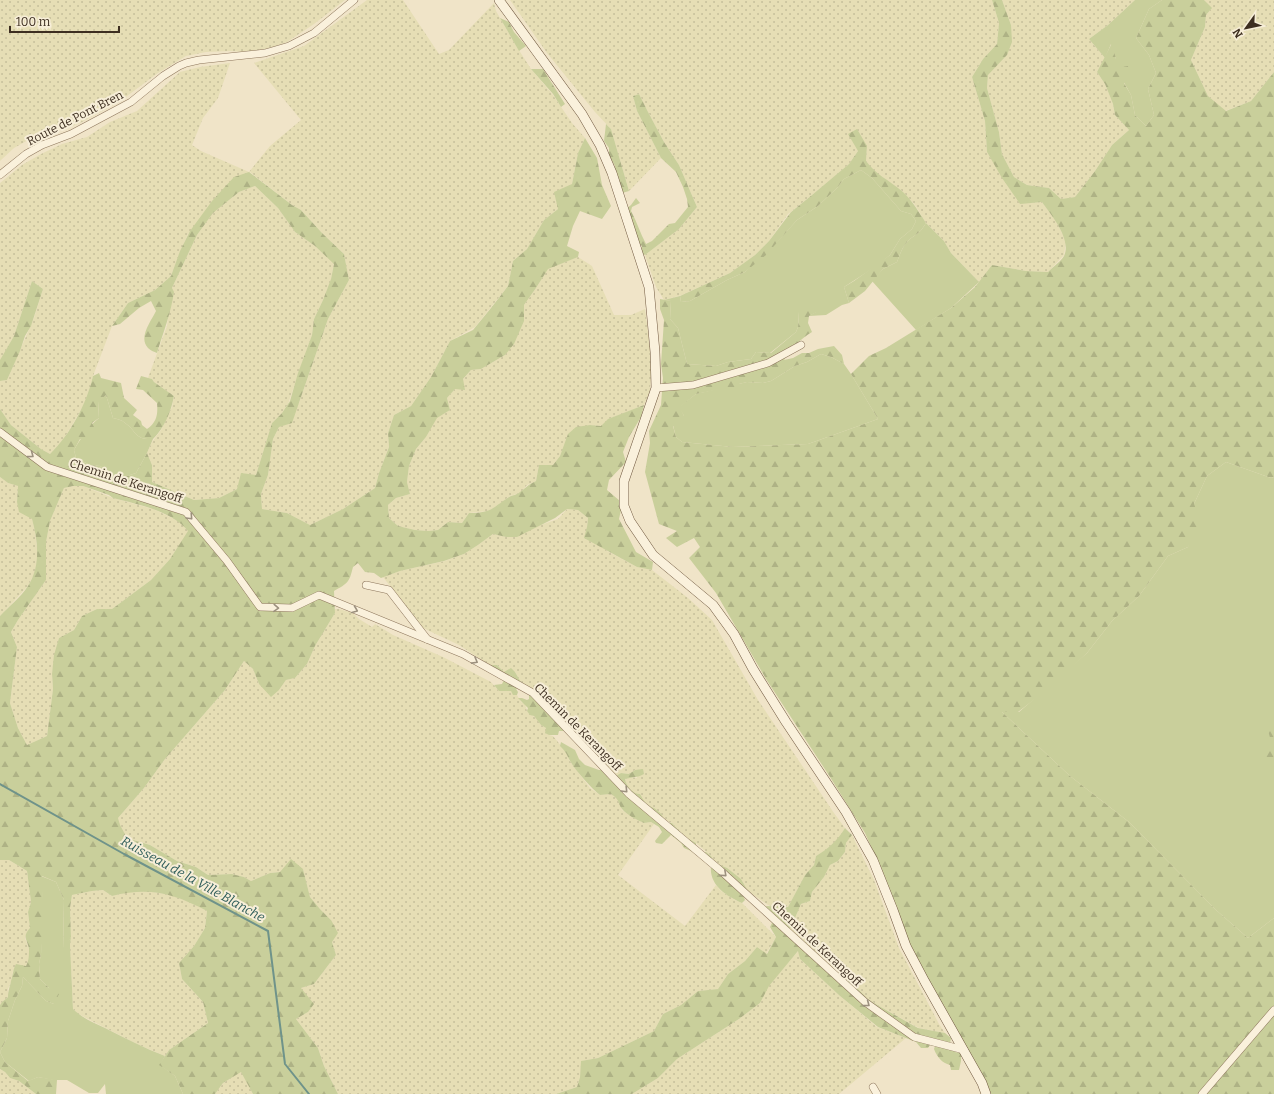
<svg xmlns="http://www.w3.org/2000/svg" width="1274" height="1094" font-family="Bitter,serif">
<defs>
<pattern id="farmland-dots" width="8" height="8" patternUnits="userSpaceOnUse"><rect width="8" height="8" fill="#e6deb5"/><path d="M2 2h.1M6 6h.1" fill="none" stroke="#c6bf9b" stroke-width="1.8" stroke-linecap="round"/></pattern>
<pattern id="forest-firs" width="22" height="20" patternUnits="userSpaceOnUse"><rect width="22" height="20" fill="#c9cf9b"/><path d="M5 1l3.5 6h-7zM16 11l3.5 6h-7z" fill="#aeb285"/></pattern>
</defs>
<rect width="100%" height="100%" fill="#f0e4c8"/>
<g fill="url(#farmland-dots)">
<path d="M0,0H345L314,24L287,42L257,53L231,51L206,52L186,56L158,73L119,102L80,123L63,130L44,131L14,148L0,161Z"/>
<path d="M367,0H403L439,54L449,50L494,3L496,11L515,44L531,69L553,95L572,123L585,138L578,153L572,184L558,209L544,220L527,249L513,261L508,286L475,327L450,341L431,377L411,406L394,415L388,433L389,447L379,473L375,488L343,509L310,525L287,513L262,509L261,494L268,475L273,439L279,427L299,403L328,319L349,280L344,254L322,233L301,210L292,205L250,172L188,234L180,252L171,276L155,290L128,303L112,326L93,376L87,399L74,422L60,445L50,454L41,449L11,425L0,409V381L7,380L34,318L43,289L32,281L14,336L0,361V183L22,165L41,154L62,144L87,137L110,122L137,111L180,72L200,67L230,63L218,98L203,118L192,145L201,151L249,172L270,146L301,120L254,63L304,46Z"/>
<path d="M510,0H992L999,23L997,44L983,59L972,77L985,121L987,152L1020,203L1042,202L1056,221L1066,241L1064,255L1048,272L1026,271L992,265L979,282L951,253L944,241L926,223L915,205L902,191L872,170L866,161L867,146L858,151L849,164L835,176L812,195L788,214L769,241L755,255L730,273L682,295L664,300L656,287L645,255L679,229L697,207L679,165L664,142L647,110L639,94L633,96L637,111L661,158L629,191L611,129L595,112L547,53Z"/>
<path d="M1002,0H1135L1108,25L1089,39L1105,58L1097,72L1105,84L1113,104L1115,115L1129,130L1112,145L1095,171L1075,197L1061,199L1049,188L1027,185L1014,177L1002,154L999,132L987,88L988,74L1007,55L1011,25Z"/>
<path d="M1204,0H1274V72L1251,101L1225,111L1208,96L1191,60L1205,27L1206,15L1211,9Z"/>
<path d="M255,186L278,208L295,232L315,246L334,263L331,280L323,300L314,319L312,335L288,404L282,413L272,423L256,475L237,489L219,498L194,500L152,482V465L147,453L152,442L161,430L172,407L174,396L154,382L152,379L148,378L167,326L172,288L197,235L213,213L239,192Z"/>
<path d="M578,257L592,266L614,315H631L645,309L651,355V374L650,391L644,405L609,419L602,426L590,425L564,448L560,456L553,465H539L536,481L527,485L520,493L510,496L496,507L488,511L469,513L462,523L448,522L438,530L428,531L415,530L398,526L389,518L388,505L396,498L410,494L407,482L409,466L416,449L426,437L437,417L450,410L447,398L471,370L481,369L505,355L524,305L536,288L548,268Z"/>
<path d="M0,477L8,483L18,486L17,502L32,519L35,531L38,558L35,572L28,586L0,616Z"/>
<path d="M73,486H83L113,498L153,509L181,522L189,531L170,559L151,580L112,609H97L82,616L74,630L59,638L52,674L53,689L47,736L27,745L18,728L10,703L17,647L11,632L18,620L46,580V542L50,521L64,488Z"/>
<path d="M567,509L578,510L588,518L587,527L607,551L637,567L652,570L688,598L712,620L758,700L834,813L845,828L839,838L826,850L816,856L814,865L805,875L788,907H778L768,905L748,891L741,879L715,863L711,856L696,843L684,836L672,823L664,820L626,785L625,779L630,777L637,778L635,770L629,774L621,773L616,777L602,758L552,707L553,704L546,701L522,684L515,672H504L497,665L491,666L459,645L423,628L383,577L400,571L445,561L464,554L478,545L493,534L506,537L558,519Z"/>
<path d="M335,609H339L353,613L359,619L372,627L375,624L393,635L443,657L491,682L499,691H511L514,695H517L521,702L525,704L527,711L537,719L541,725L546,728L549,735L553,736L567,753L569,760L590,788L600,795L611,794L618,799L622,810L634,818L644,823L651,822L654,824L618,875L685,926L716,885L721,891L735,900L742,903L776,937L766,954L757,947L745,961L728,974L718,989L698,991L681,1005L663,1014L654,1031L598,1058L582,1061L580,1077L577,1087L556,1094H338L324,1066L318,1048L296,1019L308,1012L301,988L314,984L336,955L332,942L331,920L320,909L310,897L303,869L270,873L251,881L244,877L232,874L208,875L196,867L177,861L150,845L127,838L119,825L118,818L144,788L165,759L225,690L244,661L253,669L259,684L279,690L286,680L295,678L307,664L315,646L335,613Z"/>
<path d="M852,835L874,880L885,910L899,948L939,1024L945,1033L919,1028L879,1006L868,999L850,981L834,970L788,927L796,928L795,918L801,904L810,901L812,892L824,877L830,865L838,861L845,852L846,843Z"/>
<path d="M0,860H9L27,871L31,902L28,912L30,928L25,938L29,949V961L26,966L13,971L11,982L8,989V997L2,1002L0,1005Z"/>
<path d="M103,890L112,896L128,892L147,891L171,895L190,902L207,911L205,928L194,946L179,963L182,979L203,1002L208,1023L169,1050L165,1056L139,1045L86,1018L77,1013L73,1009L70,945L71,937L70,908L72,895L92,891Z"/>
<path d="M799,950L800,959L840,996L877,1027L906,1038L839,1094H632L658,1078L677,1059L739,1019L760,1003L768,986Z"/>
<path d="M0,1069L5,1072L10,1078L19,1081L36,1094L49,1093V1094H0Z"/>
<path d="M242,1071L253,1094H215L223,1083Z"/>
</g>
<g fill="#c9cf9b">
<path d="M1135,0H1162L1149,9L1136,38L1149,55L1156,73L1148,89L1154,115L1146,126L1135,115L1131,95L1116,68V59L1111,44L1105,58L1089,39L1108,25Z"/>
<path d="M861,170L872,178L901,211L911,214L916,221L912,229L900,239L890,255L878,265L844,287L849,303L842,305L826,315L809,316L816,312H799L798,327L796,332L770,353L756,352L751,359L728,362L716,366L687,364L678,328L670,319L671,301L664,300L680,296L681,302L690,301L727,280L745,272L777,242L797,220L818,206L837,188L844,179Z"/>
<path d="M926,223L944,241L951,253L979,282L951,308L916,330L872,281L883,269L897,262C900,254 903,245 910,239C918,233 920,233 926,223Z"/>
<path d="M821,354L831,357L844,364L851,374L878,419L808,444L733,447L682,442L676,437L673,425H684V416L679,407L696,394L747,382L763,383L771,381L795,366L807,362Z"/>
<path d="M106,395L113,418C117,419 122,420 125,423C137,431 134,440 153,439L147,453L136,473L121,478L100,466L90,465L76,458L74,450C81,438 88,427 99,418L98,401Z"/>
<path d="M1226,462L1271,478L1274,477V918L1248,938L1216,910L1129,822L1070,776L1002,712H1019L1087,653L1112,621L1139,596L1168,556L1188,547L1194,504L1207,476Z"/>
<path d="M41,876L56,882L64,900L63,948L71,937L70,945L73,1009C82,1018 94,1023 105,1028C125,1038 144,1048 165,1056L160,1065L175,1076L183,1094H106L105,1084L98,1093H89L67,1080H53L38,1077L29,1081L5,1062L0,1052L7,1038L8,1021L15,1000L22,986L23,977L46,1001L54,1004L49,988L40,979L39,964L41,954L43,906Z"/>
</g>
<g fill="url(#forest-firs)" fill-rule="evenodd">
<path d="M992,0H1002L1011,25L1012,42L1007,55L988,75L987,88L999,132L1002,154L1014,177L1027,185L1049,188L1061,199L1075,197L1095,171L1112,145L1129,130L1115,115L1113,104L1105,84L1097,72L1112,43L1116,59V68L1128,66L1130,77L1124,83L1131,95L1135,115L1146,126L1154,115L1148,89L1156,73L1149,55L1136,38L1149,9L1162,0H1204L1212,8L1206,15L1205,27L1191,60L1208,96L1226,111L1251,101L1274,72V477L1271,478L1226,462L1207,476L1194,504L1201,522L1188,547L1168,556L1139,596L1112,621L1087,653L1053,685L1018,712H1002L1070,776L1129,822L1216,910L1248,938L1274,918V1094H989L909,946L883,874L865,833L830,777L766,679L716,593L689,558L700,547L694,538L677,547L666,538L677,531L659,524L645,472L650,443L649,431L661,405L663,378L661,364L664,320L660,309V299L671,301L670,319L678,328L687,364L716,366L728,362L751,359L756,352L771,353L796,332L798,327L799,312L807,306L817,312L809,316L808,323L812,332C800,339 792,348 784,360L793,358L802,353H809L818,349L834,346L842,355L844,364L831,357L821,354L807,362L795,366L771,381L763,383L747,382L739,384L730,393L721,389L696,394L680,407L684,416V425L673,426L676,437L682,442L733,447L808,444L878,419L851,374L869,356L886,348L951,308L975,287L992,265L1026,271L1048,272C1053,267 1061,261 1064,256C1072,239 1051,215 1042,202L1020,204L1002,178L987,152L985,121L972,77L983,59L997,44L999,23Z"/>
<path d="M500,18L509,22L514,32L526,46L519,51Z"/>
<path d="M531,69H543L565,104L561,107L553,94Z"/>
<path d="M639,94L647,110L664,142L679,165L697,207L679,229L645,255L641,253L642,246C637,242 634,238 636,231L630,221L627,208L631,205L636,198L640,203L632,207L631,211C637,222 640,233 646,244L652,241L669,224L675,223L688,207L687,199L683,187L676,172L661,158L637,111L633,96Z"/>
<path d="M606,124L611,129L629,191L622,193L614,171L615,166L609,155V148L604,141Z"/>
<path d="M857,129L867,146L866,161C876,175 889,180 902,191C912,200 919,212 926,223C920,233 918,233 910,239C903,245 900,254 897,262L883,269L865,291L849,303L844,287L854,281L890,255L900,239L912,229L916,221L911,214L901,211L872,178L861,170L844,179L837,188L818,206L797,220L766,255L745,272L727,280L690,301L681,302L680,296L730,273L755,255L769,241L791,212L812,195L837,174L849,164L858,151L848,134Z"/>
<path d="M585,138L597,158L602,185L611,206L602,219L580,211L573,226L567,246L579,252L578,257L548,269L536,288L524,305V321L514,344L505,355L481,369L471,370L463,379L465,390L455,389L447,398L450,410L437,418L426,437L416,449L409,466L407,482L410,494L396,498L388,505L389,518L398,526L415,530L428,531L438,530L448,522L462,523L469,513C492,513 492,508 509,497C513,495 517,495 520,492C527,487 527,485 536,481L539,465H553L560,456L568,434L576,427L590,425L601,426L608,419L644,405L641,417L629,437L623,452L626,462L609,480L607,490L620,501L621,510L619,519L636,552L653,562L652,570L637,567L584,538L587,527L588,518L578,510L567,509L555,518L517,537H506L493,534L478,545L464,554L444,561L400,571L381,578L374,573L365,572L358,563L353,567C349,583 348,583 334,591L335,613L315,646L307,664L295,678L286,680L279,690L271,697L259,684L253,669L244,661L225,690L165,759L144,788L118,818L120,825L127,838L150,845L177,861L196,867L208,875L232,874L244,877L251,881L270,873L280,872L291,859L303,869L310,897L320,909L331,920L338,933L332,942L336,955L314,984L301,988L314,1004L308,1012L296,1019L318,1048L324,1066L338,1094H253L241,1072L223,1083L215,1094H183L175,1076L159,1065L169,1050L208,1023L203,1002L182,979L179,963L194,946L205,928L207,911C172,893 150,887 112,896L103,890L92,891L72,895L70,908L71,937L63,951L64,900L56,882L42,876L44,922L41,954L39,964L40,979L49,988L59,994L54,1004L46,1001L23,977L22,986L15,1000L8,1021L7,1038L0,1052L5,1062L28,1081L38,1077L57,1080L56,1094H36L19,1081L10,1078L5,1072L0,1069V1005L2,1002L8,997C8,990 10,987 11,981C13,975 13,969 16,964L26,966C29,961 29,955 29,949C27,939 22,937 30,928L28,912L31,902L27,871L9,860H0V616C9,606 21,597 28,586C41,566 38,541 32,519L19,512L17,502L18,486L8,483L0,477V409L11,425L41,449L50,454C70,435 87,403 93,376L99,373L101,378L121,383L124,398L137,410L133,415L141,421L142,425L147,429C157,422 158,414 157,403L143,390L136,389L141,376L152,379L154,382L174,396C171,412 164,428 153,439C134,440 137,431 125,423C122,420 117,419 113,418L106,395L98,402L99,418L92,423L95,429L89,438L80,439L74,450L76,458L90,465L100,466L121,478L136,473L147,453L152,465V482L194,500L219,498L237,489L241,473L256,475L272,423L282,413L290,401L298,373L312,335L314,319L323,300L331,279L334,264L315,246L295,232L278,208L255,186L239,192L213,213L197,235L172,288L174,292C171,313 163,333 157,353C154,352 150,350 148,348C138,338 151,321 156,311L151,301L139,308L120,324L112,326L128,303L155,290L171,276L180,251L190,231L212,201L234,177L249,172L292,205L301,210L322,233L344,254L349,280L328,319L292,423L279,427L273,439L268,475L261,494L262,509L287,513L310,525L343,509L375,488L379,473L389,447L388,433L394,415L411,406L431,377L450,341L473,330L491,308L508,286L513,261L527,249L544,220L558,209L554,192L572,184L578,153ZM73,486H83L109,495L113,498C137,504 172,511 188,531L170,559L151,580L112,609H97L82,616L74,630L59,638L54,655L52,674L53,689L47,736L27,745L18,728L10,703L17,647L11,632L18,620L46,580V542L50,521L64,488Z"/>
<path d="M32,281L43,289L31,326L25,336L20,351L7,380L0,381V360L14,336Z"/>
<path d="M492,665H497L504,672L511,668L515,672L522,684L535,690L546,701L553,704C552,713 562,723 567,731H559L558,735H549L545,733L546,728L541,725L534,716L530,715L527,711L528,708L518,698H522L527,700L529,699V694L520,688L516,689L518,692L517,695H513L511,691H499L494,685L502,684L504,680L491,666Z"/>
<path d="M1274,719V761L1266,757L1271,741L1267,727Z"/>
<path d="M561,742L575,750L579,759L585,765L599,770H602L616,776L621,773L629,774L635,770L643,769L644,774C637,778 632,777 625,779C626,786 633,794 640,794C642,797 643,800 645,802C649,807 654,807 658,811C664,815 663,823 672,823L684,836L696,843V847L702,852H706L711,856L715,863L727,868L741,879L748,891L743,895L745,900L742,903C726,896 709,885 711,866L691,851L684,848L681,843L671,835L662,844L656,843L655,841L662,832L659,827L651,822L644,823C637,820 627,815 622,809C617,802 621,801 611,794L600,795C591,788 574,769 569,759C566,753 566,752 560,746Z"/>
<path d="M845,828L852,835L846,843L845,852L838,861L830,865L824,877L812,892L810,901L801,904L795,918L796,928H789L834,970L850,981L868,999L879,1006L918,1028L945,1033L951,1038L950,1043L955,1052L961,1053V1061L959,1070H951L950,1065C942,1063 937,1057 934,1049L935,1046L930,1045L928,1048H921L916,1042L878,1027L840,996L800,959L798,951L769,986L760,1003L739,1019L677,1059L658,1078L632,1094H556L577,1087L580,1077L581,1061L598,1058L654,1031L663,1014L681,1005L698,991L718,989L728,974L745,961L757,947L767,954L776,937L770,927L772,923L766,906L788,907L805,875L814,865L816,856C828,849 837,841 845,828Z"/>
</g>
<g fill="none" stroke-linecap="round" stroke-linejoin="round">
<path stroke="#6f938a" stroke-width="2" d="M0,784L124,854L268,931L285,1064L309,1094"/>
<g stroke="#8d765c" stroke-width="8">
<g id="street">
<path d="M0,175L26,154L42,145L71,134L131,102L163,76L179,66L186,63L199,60L265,53L289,46L314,33L354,0"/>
<path d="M656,388L693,385L768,363L801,345"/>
<path d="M0,432L47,467L186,512L227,561L260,607L292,608L319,595L463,654L533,693L629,794L721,871L865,1002L914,1037L964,1050"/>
<path d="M366,585L389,590L427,639"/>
<path d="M873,1087L877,1094"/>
<path d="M1202,1094L1274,1010"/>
</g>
</g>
<g stroke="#6f573f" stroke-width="10">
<path id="secondary" d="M499,0L582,114L600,145L612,173L649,287L655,352L656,388L624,481V506L630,521L653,555L713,605L734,634L753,669L786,722L846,812L873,860L893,910L906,946L925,982L982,1083L986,1094"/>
</g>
<use href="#street" stroke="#faf1dc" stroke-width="7"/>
<use href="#secondary" stroke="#faf1dc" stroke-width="9"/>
</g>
<defs><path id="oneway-chevron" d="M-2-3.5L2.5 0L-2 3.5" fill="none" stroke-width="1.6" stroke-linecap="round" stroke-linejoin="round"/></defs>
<g stroke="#9c907e">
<use href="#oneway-chevron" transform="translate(31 455) rotate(37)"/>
<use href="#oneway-chevron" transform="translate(190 517) rotate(47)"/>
<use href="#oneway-chevron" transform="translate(276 608) rotate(3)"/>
<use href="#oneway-chevron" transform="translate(355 610) rotate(22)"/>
<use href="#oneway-chevron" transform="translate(475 661) rotate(29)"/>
<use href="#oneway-chevron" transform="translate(625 790) rotate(46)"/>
<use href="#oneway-chevron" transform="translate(724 874) rotate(42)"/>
<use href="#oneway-chevron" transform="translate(867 1004) rotate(37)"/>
</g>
<g text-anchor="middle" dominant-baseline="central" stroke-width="4" stroke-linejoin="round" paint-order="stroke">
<g font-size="12" fill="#3d2e20" stroke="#f7eed8">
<text transform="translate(75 118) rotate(-27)">Route de Pont Bren</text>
<text transform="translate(126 481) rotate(18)">Chemin de Kerangoff</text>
<text transform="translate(578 727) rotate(45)">Chemin de Kerangoff</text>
<text transform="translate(817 944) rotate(43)">Chemin de Kerangoff</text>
</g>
<g font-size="13" font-style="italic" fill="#2f5d5a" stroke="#f7eed8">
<text transform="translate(193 879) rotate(29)">Ruisseau de la Ville Blanche</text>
</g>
</g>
<g transform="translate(1246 28) rotate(237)" stroke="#f7eed8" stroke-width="3" paint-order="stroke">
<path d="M0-3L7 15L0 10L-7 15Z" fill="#3d2e20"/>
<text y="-6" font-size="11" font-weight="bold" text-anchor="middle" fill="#3d2e20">N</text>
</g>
<path d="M10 26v6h109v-6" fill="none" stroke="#3d2e20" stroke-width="2"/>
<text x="16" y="26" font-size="12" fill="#3d2e20" stroke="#f7eed8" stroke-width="3" paint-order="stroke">100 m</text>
</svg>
